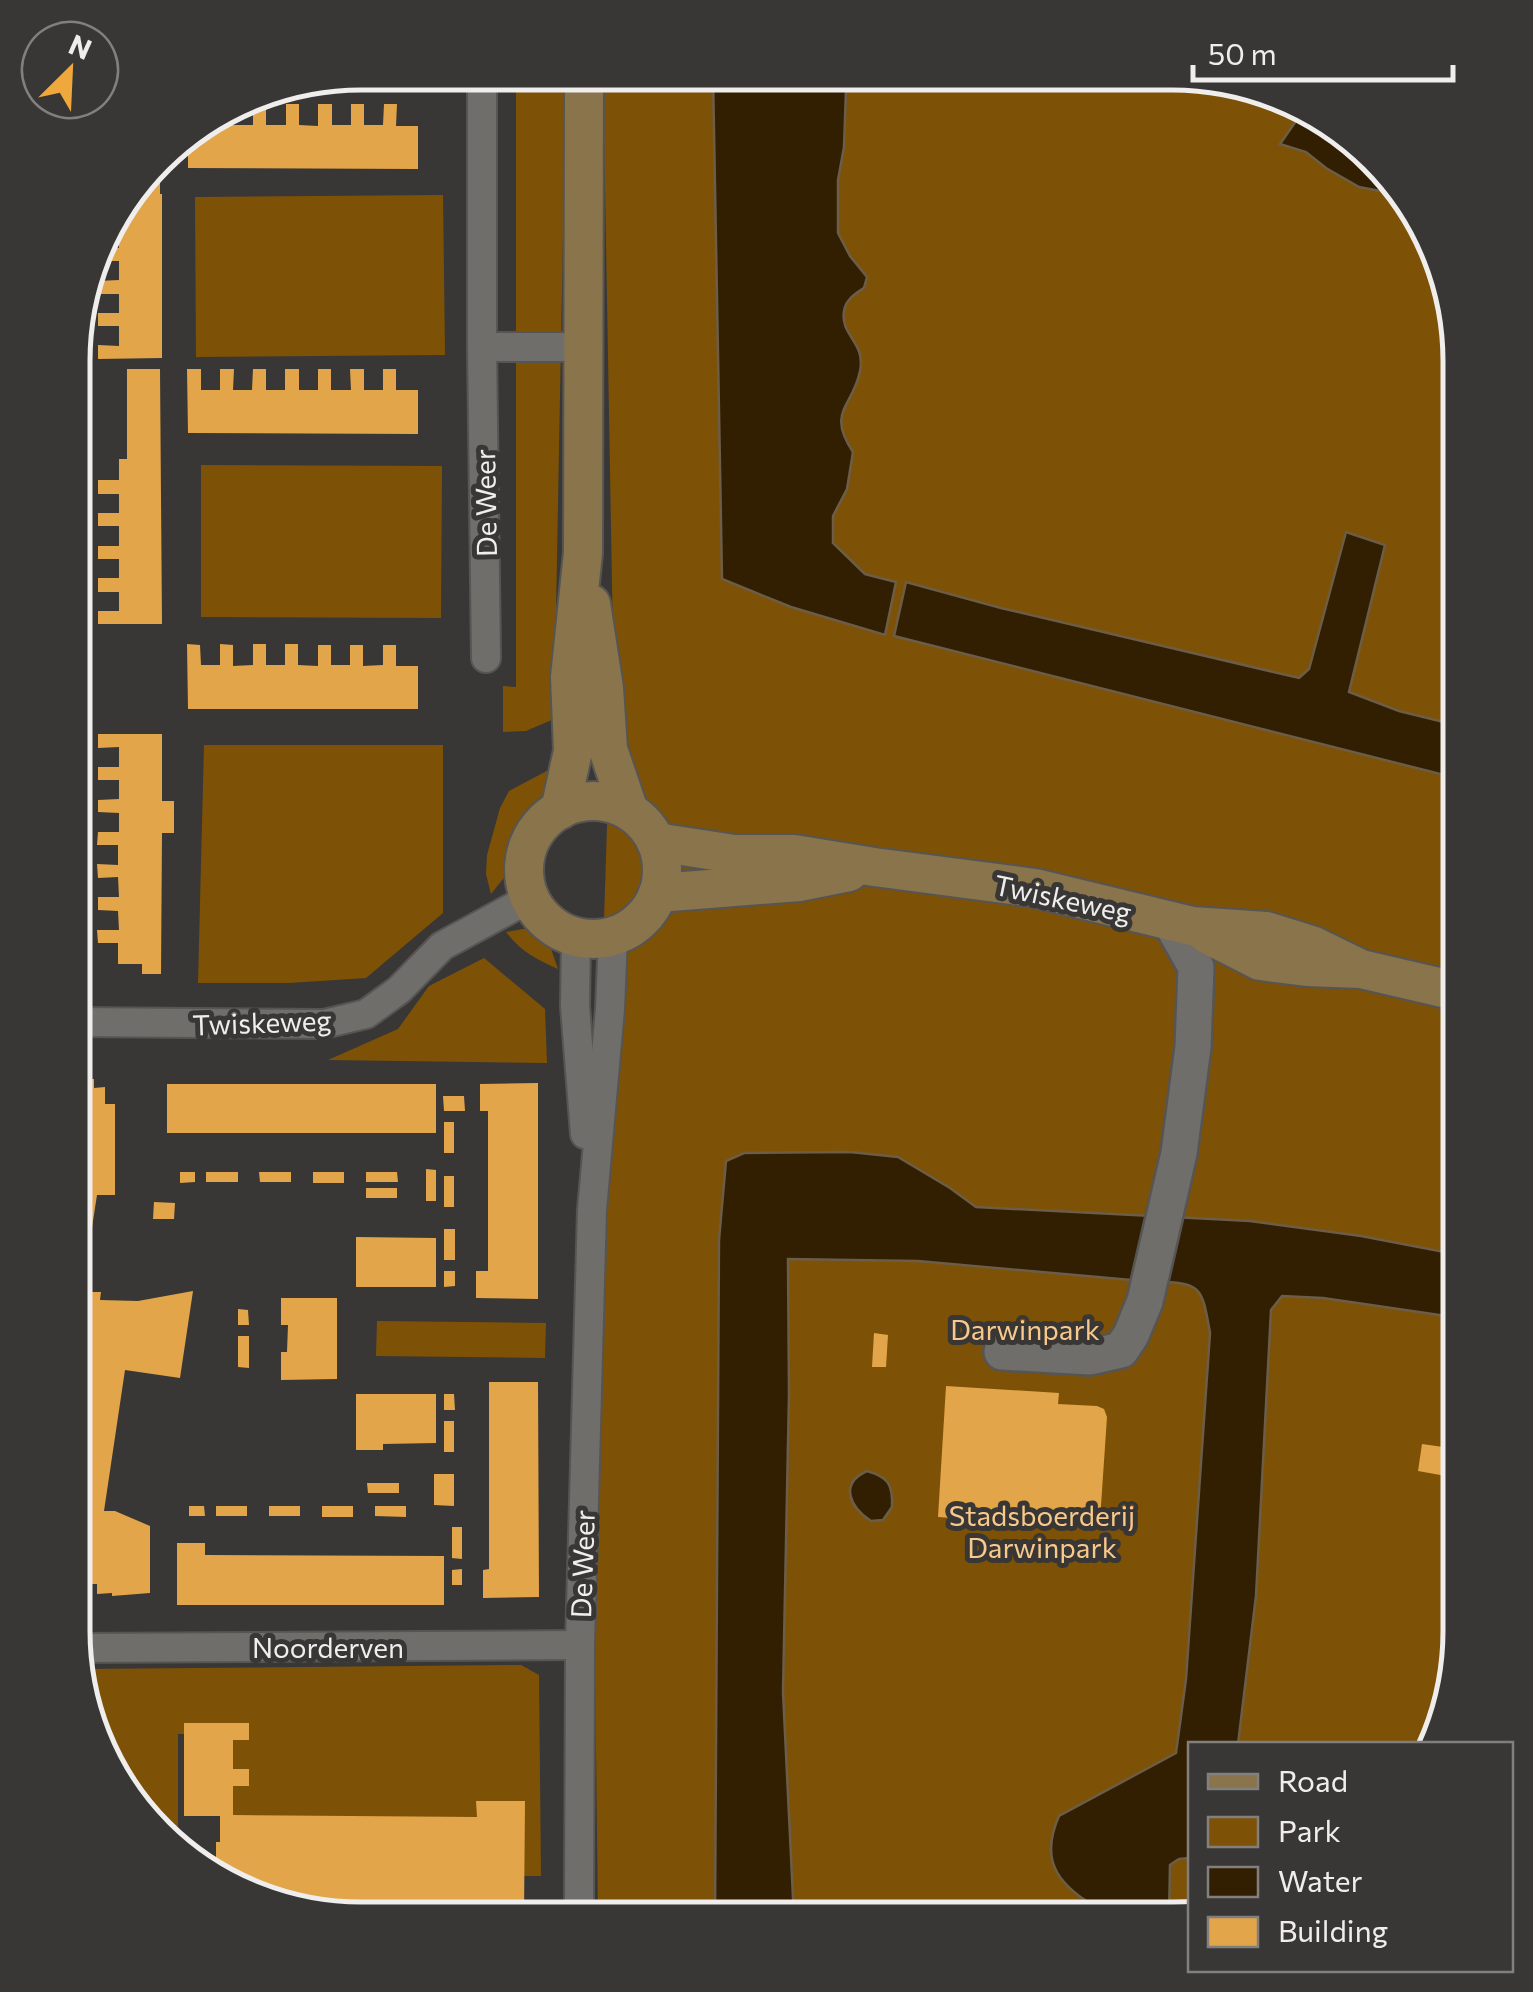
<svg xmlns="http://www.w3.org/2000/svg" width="1533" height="1992" font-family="Commissioner,sans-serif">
<rect width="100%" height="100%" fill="#393735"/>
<g fill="#7d5206">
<path d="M361,73H431V89L264,90Z"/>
<path d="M516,73H566L554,719L526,731L503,732V686L516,687Z"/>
<path d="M603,73L1211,75L1333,121L1431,233L1460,360V1651L1428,1744H1190V1915L1173,1919L598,1918L591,1324L613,640Z"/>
<path d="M443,195L445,355L196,357L195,197Z"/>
<path d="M201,465L442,466L441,618L201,617Z"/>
<path d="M204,745H443V913L366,978L289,983H198Z"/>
<path d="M74,749H84L82,992H74Z"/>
<path d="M556,766L553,793L525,819L510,853V870L491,894L486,874L487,855L500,808L509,791Z"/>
<path d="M528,928L550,946L558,969C537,960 520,951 506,932Z"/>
<path d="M484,958L545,1009L547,1063L328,1060L398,1029L429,986Z"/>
<path d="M377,1321L546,1323L545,1358L376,1356Z"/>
<path d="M521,1665L539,1675L541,1876H521L228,1816V1734H178V1845L102,1759L81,1669Z"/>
</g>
<g fill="#321f02" stroke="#6b5d48" stroke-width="2.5">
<path d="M713,74H862L846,90L844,147L838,180V233L850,256L867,277L864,288C855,294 846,299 844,311C840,336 866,342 860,371C853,407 826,411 853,452L847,489L833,516V543L865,574L896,582L885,635L791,607L722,579Z"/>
<path d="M1298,118L1340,130L1396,194L1359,187L1326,168L1306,152L1280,144Z"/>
<path d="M1346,532L1385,545L1349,692L1399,711L1460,726V779L894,636L906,582L1001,608L1299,678L1309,669Z"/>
<path d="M850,1152L898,1157L950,1188L976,1207L1250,1221L1361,1236L1460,1255V1318L1323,1298L1282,1296L1271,1310L1256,1596L1238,1744H1190V1858L1179,1859L1170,1865L1169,1919C1153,1919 1129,1924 1115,1918C1108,1915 1101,1909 1094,1906C1056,1883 1040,1859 1059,1816L1176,1753L1186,1679L1210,1333C1202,1287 1202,1282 1154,1282L918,1261L788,1259L789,1394L783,1692L794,1918H715L719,1240L726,1161L744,1153Z"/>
<path d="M867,1471C888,1477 893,1484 892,1507L883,1520L871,1521C851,1508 838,1484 867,1471Z"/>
</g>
<g fill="#e3a54a">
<path d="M253,104H266V125H286V104H299V125L318,126V104H332V125H351V104H364V125H383L384,104H397L396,126H418V169L188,168V145H170L203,125H220V115L234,107L233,125H253Z"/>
<path d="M160,157V194H162V358L98,359V345L119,346V326H98V313H119V294H98V281L119,280V261H98V255L100,248H119V229H107L111,217L119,216V207Z"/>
<path d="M127,369H160L162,624H98V611H119V592H98V578H119V559H98V546H119V526H98V513H119V494H98V480H119V459H127Z"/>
<path d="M187,369H201V390H220V369H234L233,390H252L253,369H266V390H285V369H299V390H318V369H331V390H351L350,369H364V390H383V369H396V390H418V434L188,433Z"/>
<path d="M187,644L200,645L201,665H220V644L233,645V666L253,665V644H266V665H285V644H298V665L318,666V645H331V665H350V645H363V666L383,665V645H396V666H418V709H188Z"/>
<rect x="74" y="665" width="14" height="43"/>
<path d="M98,734H162V801H174V833H162L161,974H142V964H118V943H98L97,930H119L118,911L98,910V897H119L118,877L98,878L97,864L118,865V845H97L98,832H119V813L98,812V800L119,799V780H98V767H119V747L98,748Z"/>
<path d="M94,1079V1088L105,1087V1104H115V1195H97L82,1292H101L100,1300L138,1301L193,1291L180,1378L125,1370L104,1511H115L150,1526V1593L112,1596V1593L97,1594V1584H84V1593L73,1594L74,1080Z"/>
<path d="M538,1083V1299L476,1298V1271H488V1111H480V1084Z"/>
<rect x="167" y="1084" width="269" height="49"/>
<path d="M443,1096H464L465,1111H444Z"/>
<rect x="444" y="1122" width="10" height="31"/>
<path d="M426,1169L436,1170V1201H426Z"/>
<path d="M180,1172H195V1182L180,1183Z"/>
<rect x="206" y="1172" width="32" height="10"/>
<path d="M259,1172H291V1182H260Z"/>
<rect x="313" y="1172" width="31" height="11"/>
<path d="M366,1172H397L398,1182H366Z"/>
<rect x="444" y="1176" width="10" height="31"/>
<rect x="366" y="1188" width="31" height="10"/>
<path d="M154,1202L175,1203L174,1219H153Z"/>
<rect x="444" y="1229" width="11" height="31"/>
<path d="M356,1237L436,1238V1287H356Z"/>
<path d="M444,1271H455V1286L444,1287Z"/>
<path d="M281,1298H337V1379L281,1380V1352H287L288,1325H281Z"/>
<path d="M238,1309L248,1310L249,1325H238Z"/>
<path d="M874,1333L888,1335L886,1367H872Z"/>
<path d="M238,1336H249V1368L238,1367Z"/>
<path d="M489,1382H538L539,1597L483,1598V1570L489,1569Z"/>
<path d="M946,1386L1059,1393L1058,1404L1097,1406L1104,1409L1107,1417L1100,1520L1050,1517V1525L938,1517Z"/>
<path d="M356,1394H436V1443L383,1444V1450H356Z"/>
<path d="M444,1394H454L455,1410H444Z"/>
<rect x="444" y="1421" width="10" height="31"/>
<path d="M1422,1444L1450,1448L1446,1476L1418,1471Z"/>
<path d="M434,1474H454V1506L434,1505Z"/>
<path d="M367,1483H399V1493H368Z"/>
<path d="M189,1506H204L205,1516H189Z"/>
<rect x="216" y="1506" width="31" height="10"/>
<rect x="269" y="1506" width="31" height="10"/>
<rect x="322" y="1506" width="31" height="11"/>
<path d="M375,1506H406V1517L375,1516Z"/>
<path d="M452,1527H462V1559L452,1558Z"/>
<path d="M177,1543H205V1555L444,1556V1605H177Z"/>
<path d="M462,1569V1585H452V1570Z"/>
<path d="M184,1723H249V1740H233V1769H249V1786H233V1815L477,1817L476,1801H525L524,1915L315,1914L293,1906V1891H262L263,1894L216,1877V1842H220V1816H184Z"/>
<path d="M964,1912H1006L1005,1919H964Z"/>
</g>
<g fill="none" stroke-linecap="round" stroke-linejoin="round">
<g stroke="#565553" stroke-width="32">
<g id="minor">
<path d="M482,73V347L486,658"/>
<path d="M482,347H583"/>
<path d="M576,936L575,1006L585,1134"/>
<path d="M74,1022L324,1024L366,1014L399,990L442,946L530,898"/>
<path d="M76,1648L580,1645"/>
<path d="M579,1918L580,1645L592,1210L610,1009L613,936"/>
</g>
</g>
<g stroke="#565553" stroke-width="40">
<path id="tertiary" d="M1002,1352L1090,1357L1121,1350L1131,1335L1145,1301L1179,1153L1193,1047L1196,967L1170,921"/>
</g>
<g stroke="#565553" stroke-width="42">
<g id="secondary">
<path d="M591,604L604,688L608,749L629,811"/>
<circle cx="593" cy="870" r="69"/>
<path d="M560,810L573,751L570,677L583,553L584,73"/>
<path d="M656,842L734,854H794L874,867L1035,888L1192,926L1266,931L1314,946L1361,969"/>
<path d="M658,893L799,882L849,872"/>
<path d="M1207,934L1260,961L1307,967L1361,969L1460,992"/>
</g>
</g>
<use href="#minor" stroke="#706e6b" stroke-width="28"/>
<use href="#tertiary" stroke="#706e6b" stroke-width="35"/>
<use href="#secondary" stroke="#89744c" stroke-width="38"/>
</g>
<g text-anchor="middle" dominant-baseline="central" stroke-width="10" stroke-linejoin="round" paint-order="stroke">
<g font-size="28" fill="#efeeed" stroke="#393735">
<text transform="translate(485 503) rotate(-91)">De Weer</text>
<text transform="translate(1063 898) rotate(12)">Twiskeweg</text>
<text transform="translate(262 1022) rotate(-2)">Twiskeweg</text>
<text transform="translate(582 1564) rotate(-88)">De Weer</text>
<text x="328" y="1647">Noorderven</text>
</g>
<g font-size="28" fill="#f8c98b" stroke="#393735">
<text x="1025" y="1329">Darwinpark</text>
<text x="1042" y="1515">Stadsboerderij<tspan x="1042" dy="32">Darwinpark</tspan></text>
</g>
</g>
<path d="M0 0H1533V1992H0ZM361 90H1172A271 271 0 0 1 1443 361V1631A271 271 0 0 1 1172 1902H361A271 271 0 0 1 90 1631V361A271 271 0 0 1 361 90Z" fill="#393735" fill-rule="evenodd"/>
<path fill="none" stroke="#efeeed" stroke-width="5" d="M361 90H1172A271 271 0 0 1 1443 361V1631A271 271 0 0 1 1172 1902H361A271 271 0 0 1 90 1631V361A271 271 0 0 1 361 90Z"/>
<rect x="1188" y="1742" width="325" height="230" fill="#393735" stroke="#82807f" stroke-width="2.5"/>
<rect x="1208" y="1774" width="50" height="15" fill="#89744c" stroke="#82807f" stroke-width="2.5"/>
<text x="1278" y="1792" font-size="30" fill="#efeeed">Road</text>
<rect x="1208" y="1817" width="50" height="30" fill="#7d5206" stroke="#82807f" stroke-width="2.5"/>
<text x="1278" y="1842" font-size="30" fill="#efeeed">Park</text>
<rect x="1208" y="1867" width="50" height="30" fill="#321f02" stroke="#82807f" stroke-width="2.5"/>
<text x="1278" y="1892" font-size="30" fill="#efeeed">Water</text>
<rect x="1208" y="1917" width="50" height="30" fill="#e3a54a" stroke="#82807f" stroke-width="2.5"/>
<text x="1278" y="1942" font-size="30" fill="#efeeed">Building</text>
<g transform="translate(70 70) rotate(24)"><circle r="48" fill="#393735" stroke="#82807f" stroke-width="2.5"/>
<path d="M0-8L18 38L0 25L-18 38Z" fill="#eea83c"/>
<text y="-15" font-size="28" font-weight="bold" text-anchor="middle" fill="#efeeed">N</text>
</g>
<path d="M1193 65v15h260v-15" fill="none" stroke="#efeeed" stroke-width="5"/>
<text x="1208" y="65" font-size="30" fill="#efeeed" stroke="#393735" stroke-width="8" paint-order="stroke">50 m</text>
</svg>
